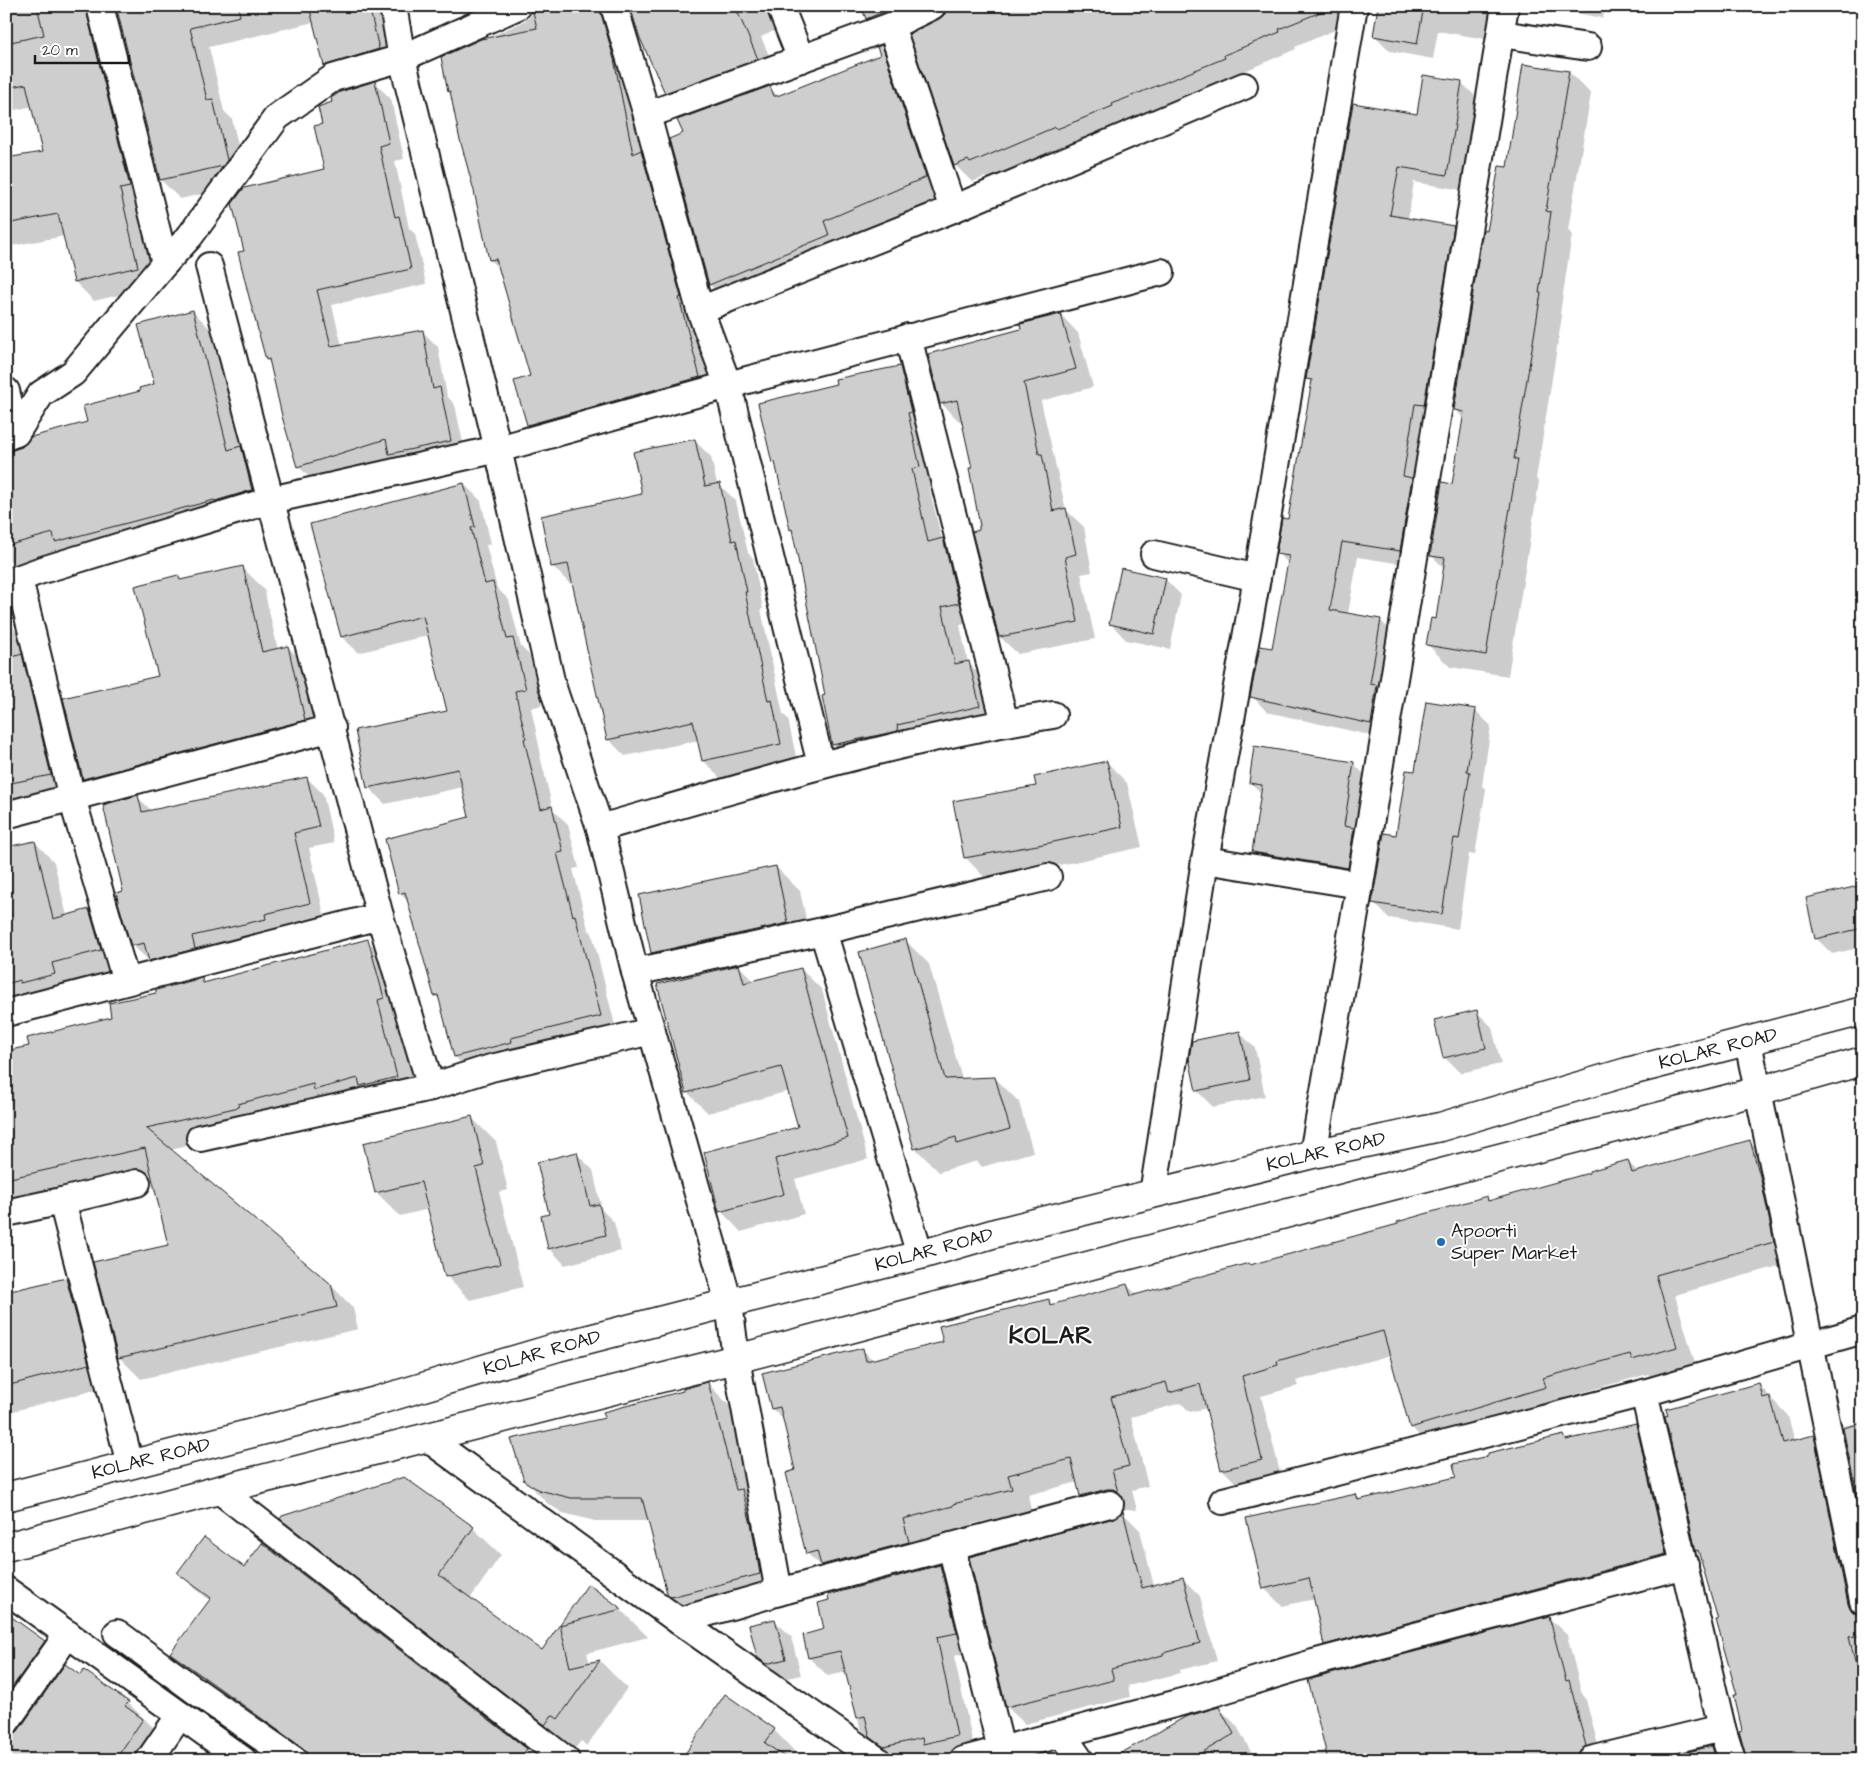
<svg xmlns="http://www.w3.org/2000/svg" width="1869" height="1766" font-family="'Architects Daughter',sans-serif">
<rect width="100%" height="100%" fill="#fff"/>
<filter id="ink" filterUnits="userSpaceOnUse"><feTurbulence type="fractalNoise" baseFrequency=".02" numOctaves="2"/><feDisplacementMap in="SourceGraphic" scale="10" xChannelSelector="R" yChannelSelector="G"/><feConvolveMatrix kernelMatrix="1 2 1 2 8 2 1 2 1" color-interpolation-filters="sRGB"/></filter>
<g filter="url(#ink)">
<g fill="#0003">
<path d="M6,6H383L398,68L344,85L325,66L314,22L209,47L224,111L232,119L246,180L242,185L180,199L161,180L118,11L109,15L138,209L156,286L94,301L75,282L64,236L6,247V159L43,153L33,106L6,112Z"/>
<path d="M477,6H612L719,396L548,444L528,425L532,377L501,271L490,260L452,95L449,91L442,58L525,21L531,15L533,11L497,27Z"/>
<path d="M631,6H763L774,31L761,37L781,83L769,87L779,97L882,56L881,47L905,71L950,201L734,308L710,285L685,134L690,117L666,92Z"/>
<path d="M862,6H1344L1351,23L1295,47L1296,49L1240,73L1241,75L1075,146L1073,144L988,180L985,177L972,182L955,165L939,21L945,15L948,9L884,36L867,18Z"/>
<path d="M1378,6H1502L1497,41L1438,31L1433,59L1390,51L1374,35Z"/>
<path d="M1555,6H1605L1603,18L1559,10Z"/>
<path d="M1569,72L1591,94L1568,230L1572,235L1560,314L1562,316L1536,479L1539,482L1508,676L1450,667L1428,645L1437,620L1445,569L1431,555L1453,485L1464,419L1455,409L1488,233L1508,169Z"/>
<path d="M1461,82L1477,98L1462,190L1414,182L1408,219L1453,227L1469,243L1415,566L1358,557L1348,614L1380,620L1396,636L1387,739L1267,712L1252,696L1273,650L1289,564L1278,553L1289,520L1313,384L1307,378L1418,116Z"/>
<path d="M375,83L391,99L404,159L395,161L409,228L415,234L426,284L332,305L342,346L422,331L438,347L447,396L455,405L466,457L406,469L394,457L314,482L298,466L271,364L267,360L245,252L325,169L324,125L334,103Z"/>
<path d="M193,311L212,331L242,449L260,467L271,509L17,567L6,557V362L10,365L16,399L13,448L11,453L89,423L155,385Z"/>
<path d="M1061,315L1078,333L1093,387L1041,401L1066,510L1084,527L1092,572L1081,574L1095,639L1018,654L1000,637L974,533L981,531L982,527L973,469L963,420L959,421L941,403L1022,330Z"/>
<path d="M899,367L918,386L938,485L929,487L942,540L961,558L977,622L960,625L968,663L987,681L997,724L852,763L833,744L827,696L793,532L791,529L777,466L773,462L837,385Z"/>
<path d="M694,440L711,457L717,484H719L736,501L748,553L753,558L763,609H761L783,714L788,719L797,761L720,778L703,760L699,740L625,756L608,739L573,583L570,584L553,567L644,495Z"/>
<path d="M464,484L481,501L491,544L486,545L497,588L509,600L521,647L529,655L542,705L531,708L541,755H540L553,810L568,824L579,868L573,869L588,929L592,933L617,1033L472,1073L455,1057L441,1002L435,995L409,903L400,893L471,818L463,787L385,804L368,787L448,712L429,635L358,653L342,637L311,525Z"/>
<path d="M242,567L264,589L278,650L288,647L310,669L326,741L106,800L84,778L159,677L178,576L182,580Z"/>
<path d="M1165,579L1181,595L1170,649L1126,640L1111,624Z"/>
<path d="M6,621L24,639L68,793L6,806Z"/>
<path d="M1475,710L1491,726L1482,786L1486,789L1475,855L1469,854L1458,929L1389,918L1373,902L1397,836L1416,773Z"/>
<path d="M1107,762L1127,783L1142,847L1070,863L985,878L965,857L1038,787Z"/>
<path d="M1353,763L1369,779L1363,883L1269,868L1253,852L1262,794L1250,782Z"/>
<path d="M307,778L323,794L334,843L309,848L325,919L166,976L133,946L120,902L124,892L137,797L152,811Z"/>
<path d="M35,842L54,862L67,916L89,911L108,930L120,970L70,983L73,994L6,1008V849Z"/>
<path d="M776,867L800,891L812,946L676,976L652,952Z"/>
<path d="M1863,887V947L1832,954L1816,938Z"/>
<path d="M905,940L929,964L962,1079L995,1078L1019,1102L1033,1152L982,1167L977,1161L939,1172L915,1148Z"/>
<path d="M368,941L390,963L400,1022L419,1099L260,1129L170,1150L331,1285L353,1308L358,1329L141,1379L119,1357L169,1246L152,1174L6,1206V1053L31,1047L113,1018L158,994L201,979L206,984Z"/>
<path d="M739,966L755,982L801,969L822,990L868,1159L795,1179L804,1214L741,1232L721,1211L799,1128L789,1091L708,1113L687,1092L659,983Z"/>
<path d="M1476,1011L1492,1027L1501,1064L1460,1073L1444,1057Z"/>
<path d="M1239,1032L1255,1048L1265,1096L1213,1107L1197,1091L1191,1058Z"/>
<path d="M472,1118L496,1142L508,1190L499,1192L523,1287L470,1300L446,1276L429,1209L400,1216L376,1192Z"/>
<path d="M1750,1142L1770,1162L1793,1262L1675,1295L1696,1367L1653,1380L1648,1374L1563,1398L1565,1407L1431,1447L1411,1427L1391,1355L1296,1381L1298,1386L1261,1396L1282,1480L1242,1489L1222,1469L1207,1408L1190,1412L1181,1403L1131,1417L1148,1486L1132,1490L1137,1510L1127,1509L1101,1516L1081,1496L1078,1482L1028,1495L1031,1510L972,1524L973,1526L923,1539L928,1562L827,1573L807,1553L797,1471L785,1421L772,1409L862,1349L873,1360L944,1343L1048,1300L1053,1306L1127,1285L1138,1296L1399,1225L1487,1198L1491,1202L1591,1174L1628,1162L1638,1172Z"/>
<path d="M577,1154L593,1170L602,1210L614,1222L621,1251L565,1265L550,1249L542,1217L551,1215Z"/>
<path d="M66,1279L88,1301L110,1386L6,1413V1294Z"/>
<path d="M708,1384L731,1407L756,1505L783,1596L691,1616L668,1593L649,1521H595L563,1513L548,1504L525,1480L606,1419Z"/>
<path d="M1758,1384L1788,1416L1795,1441L1813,1437L1831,1454L1863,1608V1760L1744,1731L1738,1696L1719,1621L1700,1552L1697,1550Z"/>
<path d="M1863,1421V1519L1844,1426Z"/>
<path d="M1635,1425L1654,1443L1684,1573L1343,1662L1325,1644L1315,1599L1282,1606L1264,1588L1356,1495L1361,1500L1458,1478L1564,1436L1568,1440Z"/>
<path d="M1123,1513L1140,1530L1154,1586L1183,1579L1200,1596L1217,1661L1180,1670V1673L1128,1686L1130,1697L1025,1724L1007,1707L971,1558L1114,1520Z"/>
<path d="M282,1518L473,1528L501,1555L470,1599L542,1651L588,1586L621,1610L648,1637L587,1653L590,1663L600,1661L627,1688L587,1746L581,1741L573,1751L310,1546Z"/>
<path d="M940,1566L958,1584L975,1651L954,1656L975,1754L951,1760H941L937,1756L923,1760H897L879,1747L860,1728L847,1672L828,1676L809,1658L826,1630Z"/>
<path d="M245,1569L526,1750L536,1760H309V1756L188,1669L172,1653L211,1601L195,1589L179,1573Z"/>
<path d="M6,1614L44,1641L72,1671L128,1703L157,1731L164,1760H6Z"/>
<path d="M1549,1618L1567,1635L1582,1695L1586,1700L1602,1760H1302L1301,1757L1327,1750Z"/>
<path d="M775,1621L791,1636L801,1675L783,1679L758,1657Z"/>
<path d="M1219,1708L1237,1726L1251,1752L1238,1760H1124Z"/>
<path d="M774,1730L799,1756L796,1760H683Z"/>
<path d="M1712,1747L1724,1760H1661Z"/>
</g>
<g fill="#cecece" stroke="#1c1c1c">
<path d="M37,6H85L130,187L120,189L138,267L74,282L58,214L6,224V158L42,152L26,84L6,88V43L44,35Z"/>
<path d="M116,6H239L240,16L190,28L207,100L213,99L227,160L223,166L160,180Z"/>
<path d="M309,6H369L379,49L324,66Z"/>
<path d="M553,6H599L614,59L633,154L641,150L681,297L679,298L700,377L527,425L514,381L530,376L496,259L489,260L474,191L459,136L450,91L448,92L441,57L481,39L537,28L533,12Z"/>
<path d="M630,6H735L758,59L665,93L639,36Z"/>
<path d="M861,6H897L866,19Z"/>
<path d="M947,6H1333V7L1279,29L1280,32L1224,55L1225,58L1112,104L1113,106L1057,129L1055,127L970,163L968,160L954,166L909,34L939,19L945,14Z"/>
<path d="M1378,6H1424L1417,44L1373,36Z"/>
<path d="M882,45L926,177L824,221L829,235L709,285L669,139L683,133L677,120L770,86L774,96H777L880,55L877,47Z"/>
<path d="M1523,64L1569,71L1546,211L1551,212L1539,293H1541L1514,459H1518L1486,655L1426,645L1431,618L1436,619L1445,558L1430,556L1442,482L1452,484L1464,412L1454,410L1483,230L1487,231L1499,166L1507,167Z"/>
<path d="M1423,75L1462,81L1447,175L1399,167L1390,215L1454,226L1424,405L1415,404L1403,476L1412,478L1400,551L1342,542L1330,610L1381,619L1370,684L1377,685L1371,724L1250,697L1260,646L1272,648L1289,556L1276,554L1282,518L1288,519L1312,380L1306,379L1353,103L1417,114Z"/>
<path d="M375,81L389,143L379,146L395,217L399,216L411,269L317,290L331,346L423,330L433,389L440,387L451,441L389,454L386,439L297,467L283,420L269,359L266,360L248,293L238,252L244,251L232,204L244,188L324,169L314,126L322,124L318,107L332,102L331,98L340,92Z"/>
<path d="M193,310L228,450L241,446L252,490L215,501L214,500L55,542L53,533L6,546V452L22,447L31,437L87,422L83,406L140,391L139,388L154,384L138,325Z"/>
<path d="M1061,314L1076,369L1024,383L1039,454H1042L1053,511L1066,508L1076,554L1065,557L1078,622L999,637L972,532L979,530V526H980L969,468H972L957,400L940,404L928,354L1021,329L1020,324Z"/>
<path d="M900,366L911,412L908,413L920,467L912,469L928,542L943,538L959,603L942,607L955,664L969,661L980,706L897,725L898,731L832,745L822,696L825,695L792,529L790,530L775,462L772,463L758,403L836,384L835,379Z"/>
<path d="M695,439L705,486L720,483L732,541L736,540L747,592H745L768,701L772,700L781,744L702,761L693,721L607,740L568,564L551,567L541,516L642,494L633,452Z"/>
<path d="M464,483L475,527L471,528L485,584L493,582L507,639L513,638L526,689L515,691L526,738L524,739L541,809L552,806L563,852L557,853L573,916L575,915L601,1016L511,1038L512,1042L454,1057L438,995L434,996L405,892L399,894L385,839L469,817L458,769L367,788L355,730L447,711L423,616L341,637L310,524Z"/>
<path d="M243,566L262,652L288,646L305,720L83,779L63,698L158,676L135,586L178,575L180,580Z"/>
<path d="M1121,568L1166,578L1154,634L1109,624Z"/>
<path d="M22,654L51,775L6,784V659Z"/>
<path d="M1426,701L1476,709L1467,771L1470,772L1459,839L1454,838L1442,914L1372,903L1384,833L1396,835L1406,770L1415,771Z"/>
<path d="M1254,746L1354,762L1344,826L1354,828L1348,868L1252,852L1262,785L1249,783Z"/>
<path d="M1107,761L1122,827L1049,843L964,858L953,801L1036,786L1034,777Z"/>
<path d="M307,777L319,827L294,833L310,903L265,914L266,919L192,936L195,949L149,961L144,943L131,946L118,902L117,893L123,891L103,805L138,795L142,812Z"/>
<path d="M35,841L53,919L89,909L101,950L52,963L55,974L20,983V980L6,984V847Z"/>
<path d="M776,866L788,923L651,953L639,895Z"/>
<path d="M1863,885V928L1815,939L1806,898Z"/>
<path d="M368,939L384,998L378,1000L397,1077L360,1086L358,1078L314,1090L313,1084L238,1104L239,1107L146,1128L331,1284L337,1307L118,1358L93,1262L168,1245L145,1148L6,1179V1051L29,1046L27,1038L111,1017L109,1003L156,993V990L202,978L203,983Z"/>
<path d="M906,939L945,1079L995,1077L1010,1129L957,1144L956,1137L914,1149L859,952Z"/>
<path d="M739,965L744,983L801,968L848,1138L775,1159L784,1194L719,1212L704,1152L798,1127L781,1067L686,1093L657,984Z"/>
<path d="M1477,1010L1486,1048L1443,1058L1434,1020Z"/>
<path d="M1240,1031L1250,1080L1196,1091L1189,1058L1192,1041Z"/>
<path d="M472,1116L484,1166L476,1168L500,1264L445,1277L421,1182L375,1193L363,1143Z"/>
<path d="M1750,1140L1761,1180L1774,1242L1656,1275L1677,1347L1632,1360L1630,1354L1543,1378L1546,1387L1410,1428L1383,1331L1277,1361L1278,1365L1242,1376L1262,1460L1221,1470L1200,1384L1169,1393L1166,1382L1111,1397L1129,1466L1112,1470L1118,1492L1113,1489H1107L1080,1496L1071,1459L1008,1475L1012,1489L953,1504V1506L903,1519L909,1542L821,1565L817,1551L806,1554L786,1473L795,1470L780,1407L771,1409L762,1373L863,1348L866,1361L943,1342L939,1326L1049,1299L1050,1305L1127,1284L1131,1296L1249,1263L1250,1265L1398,1224L1397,1222L1487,1196L1488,1201L1589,1173V1171L1628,1160L1632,1173Z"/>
<path d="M577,1152L590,1206L599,1204L606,1235L548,1249L541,1216L549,1214L537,1162Z"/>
<path d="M66,1278L89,1364L6,1386V1292Z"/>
<path d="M708,1382L736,1490L742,1489L752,1528L760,1574L671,1597L667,1593L642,1498H571L539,1490L524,1481L511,1439L605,1418L603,1412L683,1391V1389Z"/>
<path d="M1759,1383L1763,1398L1770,1396L1783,1443L1814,1435L1848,1604L1852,1611L1858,1615L1863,1616V1635L1849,1637L1863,1693V1760H1747L1739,1731L1742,1730L1734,1695H1737L1716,1620H1718L1698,1550L1696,1551L1665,1417L1668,1416L1666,1409Z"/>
<path d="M1863,1423V1525L1843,1428Z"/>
<path d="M1636,1424L1666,1554L1324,1645L1309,1578L1263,1589L1246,1518L1356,1494L1358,1500L1456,1477L1453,1464L1488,1456V1453L1564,1435L1566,1440Z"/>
<path d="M404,1477L474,1527L439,1575L542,1650L588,1584L622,1609L560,1625L570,1667L600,1660L558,1719L552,1715L545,1725L280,1519L282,1516Z"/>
<path d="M1123,1511L1142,1588L1183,1577L1200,1643L1163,1653V1655L1111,1669L1114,1680L1006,1707L969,1557L1114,1518Z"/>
<path d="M204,1537L244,1567L262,1543L527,1749L519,1760H309L307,1753L303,1748L170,1653L211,1598L177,1573Z"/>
<path d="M940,1565L957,1633L937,1637L957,1736L923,1744L922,1738L884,1747L870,1737L865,1716L857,1718L840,1651L808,1658L803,1635L824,1629L818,1603L829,1600L828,1595Z"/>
<path d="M6,1613L45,1641L6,1696Z"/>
<path d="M1549,1616L1566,1681L1569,1680L1586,1746L1580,1750L1576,1760H1328L1308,1680Z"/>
<path d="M775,1619L786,1659L766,1664L757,1657L749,1625Z"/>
<path d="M65,1664L80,1675L84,1670L129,1702L125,1706L143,1719L115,1760H6V1737L13,1735L18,1731Z"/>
<path d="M725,1694L775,1729L765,1743L789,1760H681Z"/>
<path d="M1219,1707L1234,1734L1189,1760H1109L1185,1717Z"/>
<path d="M1712,1746L1716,1760H1660V1759Z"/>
</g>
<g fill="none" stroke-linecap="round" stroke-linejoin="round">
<g stroke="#1c1c1c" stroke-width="30">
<g id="street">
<path d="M100,6L165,263"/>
<path d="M393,6L402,58L498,449L552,685L600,828L635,972L729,1303L736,1359L779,1592"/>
<path d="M614,6L647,115L700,310L728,385L821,765"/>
<path d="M780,6L801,59"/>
<path d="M891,26L953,209"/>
<path d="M1501,34L1588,47"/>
<path d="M647,115L891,26L932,6"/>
<path d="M209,266L380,916L431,1087"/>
<path d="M700,310L953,209L1244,86"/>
<path d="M908,337L1005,723"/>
<path d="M6,391L16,433"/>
<path d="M6,437L16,433L41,394L73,373L165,263L190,236L277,117L333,78L402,58L518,6"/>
<path d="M1154,554L1257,578"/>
<path d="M19,579L72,798L126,981"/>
<path d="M6,583L39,571L271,500L498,449L728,385L1161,272"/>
<path d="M6,815L332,728"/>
<path d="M600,828C750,785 899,739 1053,715"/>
<path d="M1205,860L1360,885"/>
<path d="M823,931L920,1255"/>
<path d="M635,972L823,931L1048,877"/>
<path d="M6,1013L380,916"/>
<path d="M1748,1042L1863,1601"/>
<path d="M200,1138L431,1087L491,1068L652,1031"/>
<path d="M1313,1154L1360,885L1505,6"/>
<path d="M1153,1194L1205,860L1257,578L1354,6"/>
<path d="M62,1201L137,1183"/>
<path d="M6,1213L62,1201L130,1464"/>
<path d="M1644,1393L1722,1728L1732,1760"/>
<path d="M427,1438L679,1621L877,1760"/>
<path d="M219,1490L566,1760"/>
<path d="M1223,1501L1644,1393L1863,1330"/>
<path d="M951,1546L1001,1749"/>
<path d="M6,1590L243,1760"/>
<path d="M679,1621L779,1592L1110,1504"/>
<path d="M117,1633L193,1689L294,1760"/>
<path d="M6,1722L68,1634"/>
<path d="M1062,1734L1080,1760"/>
<path d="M149,1760L180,1715"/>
<path d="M963,1760L1197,1698L1313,1663L1685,1565"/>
<path d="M1591,1760L1722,1728"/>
</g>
</g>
<g stroke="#1c1c1c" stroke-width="31">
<g id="secondary">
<path d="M6,1497L376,1401L558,1347L729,1303L920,1255L999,1232L1313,1154L1440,1127L1627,1072L1863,1011"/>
<path d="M6,1547L219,1490L736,1359L1345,1198L1758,1091L1863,1061"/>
</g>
</g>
<use href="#street" stroke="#fff" stroke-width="26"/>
<use href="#secondary" stroke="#fff" stroke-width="28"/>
</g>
</g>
<circle fill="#1f6fb2" stroke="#fff" stroke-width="2" cx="1441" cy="1242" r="5"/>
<g text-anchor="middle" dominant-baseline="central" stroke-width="4" stroke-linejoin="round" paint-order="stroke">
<g font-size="19" fill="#1c1c1c" stroke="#fff">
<text transform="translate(1718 1049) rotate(-14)">KOLAR ROAD</text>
<text transform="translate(1326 1152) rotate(-13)">KOLAR ROAD</text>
<text transform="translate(934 1250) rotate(-15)">KOLAR ROAD</text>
<text transform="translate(542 1353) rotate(-16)">KOLAR ROAD</text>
<text transform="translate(151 1459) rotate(-14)">KOLAR ROAD</text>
</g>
<g font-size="19" fill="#1c1c1c" stroke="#fff" text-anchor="start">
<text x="1451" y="1231">Apoorti<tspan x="1451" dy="22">Super Market</tspan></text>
</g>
<g font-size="24" font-weight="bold" letter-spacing="1" fill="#1c1c1c" stroke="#fff">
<text x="1051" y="1336">KOLAR</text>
</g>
</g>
<rect width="1869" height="1766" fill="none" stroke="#fff" stroke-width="25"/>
<rect x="12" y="12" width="1844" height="1741" fill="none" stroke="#1c1c1c" stroke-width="2" filter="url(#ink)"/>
<path d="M35 55v8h94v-8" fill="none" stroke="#1c1c1c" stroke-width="2.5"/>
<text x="42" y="55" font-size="15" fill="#1c1c1c" stroke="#ffffff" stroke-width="4" paint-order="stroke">20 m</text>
</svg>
